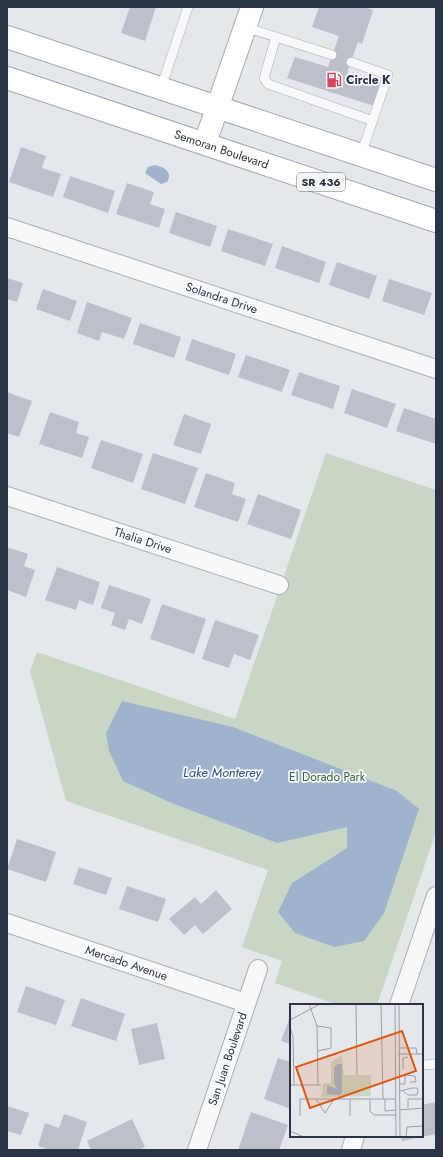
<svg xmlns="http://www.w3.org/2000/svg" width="443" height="1157" font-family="Jost,sans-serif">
<rect width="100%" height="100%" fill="#e4e7ec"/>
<path fill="#c9d6c5" d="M326,453L436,490V832L377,1005H338L275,983L282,961L242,947L268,870L66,801L30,671L37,652L235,719Z"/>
<g fill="#9fb4cc">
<path d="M155,165C164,167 173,172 167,182L161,184L145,173L148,167Z"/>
<path d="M122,701L233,727L397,791L419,809L384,913L364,941L334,947L295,933L278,912L292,883L347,848V827L277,843L174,804L123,781L109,751L106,733Z"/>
</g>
<g fill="#bbc0ca">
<path d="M130,7H156L145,41L121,33Z"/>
<path d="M319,7H364L373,10L362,44L358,42L347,73L380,84L374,106L287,78L295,57L328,67L339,36L312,27Z"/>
<path d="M21,147L46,156L42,168L61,174L53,197L9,182Z"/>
<path d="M70,176L115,191L108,213L63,197Z"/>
<path d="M127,183L154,192L150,204L165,209L159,228L116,214Z"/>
<path d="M176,212L217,226L210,247L169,233Z"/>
<path d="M228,229L273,244L265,266L221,251Z"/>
<path d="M282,246L326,262L319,283L275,268Z"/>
<path d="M337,262L377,276L369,299L329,285Z"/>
<path d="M7,278L23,283L17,302L7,299Z"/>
<path d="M389,279L432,293L424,315L382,301Z"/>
<path d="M43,289L77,301L70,321L36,309Z"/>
<path d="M87,302L132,318L124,339L102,332L99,341L77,333Z"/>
<path d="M140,323L181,337L174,358L133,344Z"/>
<path d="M192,339L236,354L229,375L185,360Z"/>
<path d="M246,355L290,370L282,392L238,377Z"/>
<path d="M299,372L340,386L333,409L291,395Z"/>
<path d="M352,389L396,404L387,428L344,413Z"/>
<path d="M7,392L32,401L19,437L7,433Z"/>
<path d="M404,408L436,419V444L396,431Z"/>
<path d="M50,412L79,422L76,433L89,437L82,458L39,444Z"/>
<path d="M184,414L211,424L201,454L173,445Z"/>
<path d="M101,440L143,454L133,483L91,468Z"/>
<path d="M153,453L198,468L185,504L141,489Z"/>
<path d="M206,473L235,483L232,494L246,499L238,522L194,507Z"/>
<path d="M258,494L301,510L291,539L247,524Z"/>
<path d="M7,547L28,554L24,566L35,570L26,597L7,590Z"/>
<path d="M57,567L100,582L93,605L79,600L76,610L45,600Z"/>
<path d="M109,585L151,599L142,624L129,619L125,630L111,625L115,613L101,608Z"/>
<path d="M162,604L206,619L194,654L150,639Z"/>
<path d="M215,620L259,635L250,660L234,654L229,668L202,659Z"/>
<path d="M17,839L56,852L46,882L7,869Z"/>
<path d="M79,867L112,878L106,895L73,884Z"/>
<path d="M127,886L166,899L158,922L119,909Z"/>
<path d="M216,890L232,909L203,934L195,925L184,935L169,919L195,897L201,904Z"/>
<path d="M26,986L65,1000L56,1025L17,1012Z"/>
<path d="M81,998L125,1014L116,1041L71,1026Z"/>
<path d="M291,1014V1044L281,1041Z"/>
<path d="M157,1023L165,1059L139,1065L131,1029Z"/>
<path d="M278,1058L291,1062V1109L264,1099Z"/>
<path d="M436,1102V1134L402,1141L401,1136H422V1105Z"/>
<path d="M7,1106L29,1113L21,1135L7,1131Z"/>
<path d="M251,1112L288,1125L279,1150H238Z"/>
<path d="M64,1114L87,1122L78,1150H50L38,1146L45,1123L59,1128Z"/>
<path d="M132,1119L145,1147L138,1150H91L87,1141Z"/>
</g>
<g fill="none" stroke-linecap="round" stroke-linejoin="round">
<g stroke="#a9aeb7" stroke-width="10">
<g id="lane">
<path d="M245,27L332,55"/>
<path d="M276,37L264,78L268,84L373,121"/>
<path d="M351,62L388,75L361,155"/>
<path d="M161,88L188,7"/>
<path d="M422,1065L436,1064"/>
</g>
</g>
<g stroke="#a9aeb7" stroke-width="20">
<g id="street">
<path id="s1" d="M7,227L436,369"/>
<path id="s2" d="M7,496L279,585"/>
<path id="s3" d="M7,923L246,1003"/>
<path d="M399,1005L436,896"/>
<path id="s4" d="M197,1150L258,969"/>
<path d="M351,1150L355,1136"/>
</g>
</g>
<g stroke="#a9aeb7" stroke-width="24">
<path id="secondary" d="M205,143L252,7"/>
</g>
<g stroke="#a3abb8" stroke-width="24">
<g id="primary">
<path d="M7,37L436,180"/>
<path id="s5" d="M7,78L436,221"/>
</g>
</g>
<use href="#lane" stroke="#f7f8fa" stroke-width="9"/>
<use href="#street" stroke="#f7f8fa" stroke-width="18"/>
<use href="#secondary" stroke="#fff" stroke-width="22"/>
<use href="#primary" stroke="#fff" stroke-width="22"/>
</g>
<defs>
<g id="fuel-bare" transform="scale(1.2)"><path d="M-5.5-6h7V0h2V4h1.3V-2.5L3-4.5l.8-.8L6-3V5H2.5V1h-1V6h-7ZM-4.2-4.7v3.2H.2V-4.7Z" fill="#d1495b" stroke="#f4f6f9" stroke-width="2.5" paint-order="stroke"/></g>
</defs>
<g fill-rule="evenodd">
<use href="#fuel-bare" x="334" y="80"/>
</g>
<g text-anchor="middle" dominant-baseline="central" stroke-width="3.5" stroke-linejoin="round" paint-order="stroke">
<rect fill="#f4f6f9" stroke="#676e7b" stroke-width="1" x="297" y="173" width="48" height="18" rx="3"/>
<g font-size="11" font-weight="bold" fill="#2b3445">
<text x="321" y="182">SR 436</text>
</g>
<g font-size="12" font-weight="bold" fill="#2b3445" stroke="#f4f6f9" text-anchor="start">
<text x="346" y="80">Circle K</text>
</g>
<g font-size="12" fill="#2b3445" stroke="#f4f6f9">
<text stroke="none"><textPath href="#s5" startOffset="226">Semoran Boulevard</textPath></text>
<text stroke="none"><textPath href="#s1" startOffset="226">Solandra Drive</textPath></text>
<text stroke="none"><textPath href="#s2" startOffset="143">Thalia Drive</textPath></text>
<text stroke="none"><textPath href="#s3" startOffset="126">Mercado Avenue</textPath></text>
<text stroke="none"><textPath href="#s4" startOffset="96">San Juan Boulevard</textPath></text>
</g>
<g font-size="12" fill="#3f6138" stroke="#f4f6f9">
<text x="327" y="777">El Dorado Park</text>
</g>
<g font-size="13" font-style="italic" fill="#34527a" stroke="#f4f6f9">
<text x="222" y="772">Lake Monterey</text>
</g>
</g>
<g transform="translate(290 1004)">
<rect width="133" height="133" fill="#e4e7ec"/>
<path d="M52,51L54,71H81V92L31,93L33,79H41V58Z" fill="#c9d6c5"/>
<path d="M48,60H52V88L51,91L37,90V81L47,85L44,79V63Z" fill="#9fb4cc"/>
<path fill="none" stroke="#9a9fa9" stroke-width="1" d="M19,0L27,22L28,81M66,0L67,71M91,0L93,95M105,0L106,133M109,0L110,133M0,16L30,0M27,22L41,24V44L28,47M0,23L3,33L4,81M109,44H126L127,50M108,50H133M113,65V54L118,53M110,80H115V71L125,72L126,78H120M0,81H31M110,87L122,84H127L128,87L127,91H118L113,87M26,95L35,109L44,95M60,95V112M80,95V107L84,111H106M95,95V107L106,106M118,104V95H133M110,106L133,104M10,112V95H105M0,127L14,133M116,133L117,123L133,122"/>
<path fill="#df570f" fill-opacity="0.15" stroke="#df570f" stroke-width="2" d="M112,27L126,67L20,104L6,63Z"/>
<rect width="133" height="133" fill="none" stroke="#2b3445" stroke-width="2"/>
</g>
<rect width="443" height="1157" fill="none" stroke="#2b3445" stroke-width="16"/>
</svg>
